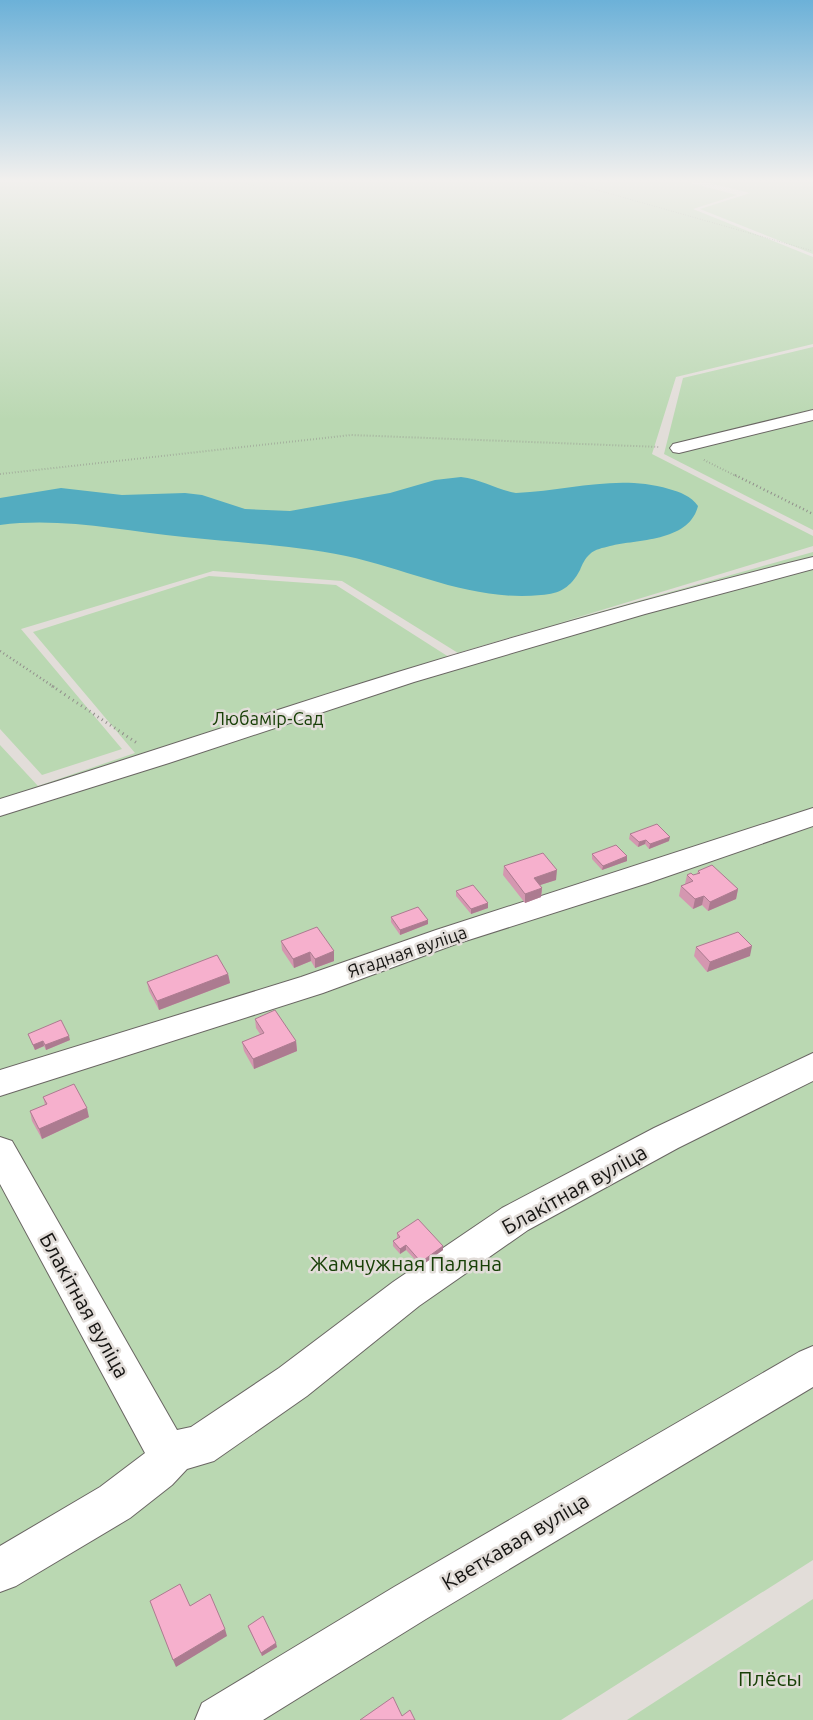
<svg xmlns="http://www.w3.org/2000/svg" width="813" height="1720" font-family="Ubuntu,sans-serif">
<rect width="100%" height="100%" fill="#e2ddd9"/>
<g fill="#bad8b2">
<path d="M0,179H675L737,195L693,209L813,257V344L676,377L652,454L813,536V546L559,623L813,552V1560L561,1720H0V745L38,786L135,753L33,632L209,576L336,585L452,659L539,629L458,653L342,581L213,571L21,629L122,749L42,775L0,729Z"/>
<path d="M694,179H813V254L700,209L750,193Z"/>
<path d="M813,347V530L664,454L683,378Z"/>
<path d="M813,1599V1720H627Z"/>
</g>
<path fill="#53acc0" d="M461,477C481,479 497,490 516,493C570,491 616,474 669,489C680,492 691,496 698,506C689,542 638,539 610,546C603,548 595,549 590,554C585,558 582,565 580,570C571,587 560,594 541,595C473,602 411,570 346,556C293,545 238,543 184,537C123,531 62,517 0,525V498L61,488L122,495L185,493L202,495L245,509L290,511L390,493L435,480Z"/>
<g fill="none" stroke-linecap="round" stroke-linejoin="round">
<g stroke="#6a6663" stroke-width="2">
<g id="minor">
<path d="M813,410V420L679,453L673,452L670,448L673,444Z"/>
<path d="M813,557V569L645,614L414,682L169,763L0,816V799C133,758 265,713 398,672C535,630 674,591 813,557Z"/>
<path d="M813,808V826L648,883L456,944L323,993L0,1096V1070L301,977L436,930Z"/>
<path d="M813,1053V1081L678,1148L528,1230L419,1306L307,1396L214,1461L187,1469L172,1485L130,1518L16,1586L0,1592V1546L100,1487L145,1453L0,1184V1137L12,1141L177,1430L191,1427L279,1368L393,1282L502,1208L654,1128Z"/>
<path d="M813,1346V1387L426,1619L263,1720H195L202,1703L394,1587L799,1352Z"/>
</g>
</g>
<g stroke="#918e8b" stroke-width="1" stroke-dasharray="0.5 2" stroke-linecap="butt">
<path d="M232,179L254,186"/>
<path d="M558,179L813,251"/>
</g>
<g stroke="#918e8b" stroke-width="2" stroke-dasharray="0.5 2.5" stroke-linecap="butt">
<path d="M704,460L738,477"/>
<path d="M0,474L351,435L660,447"/>
</g>
<g stroke="#918e8b" stroke-width="2.5" stroke-dasharray="1 3" stroke-linecap="butt">
<path d="M735,475L813,514"/>
<path d="M0,651L54,687"/>
</g>
<path stroke="#918e8b" stroke-width="3" stroke-dasharray="1 4" stroke-linecap="butt" d="M52,686L137,743"/>
<use href="#minor" fill="#fff" fill-rule="evenodd"/>
</g>
<g fill="#d497b0">
<path d="M630,834L669,841L649,849L645,844L638,847L629,839Z"/>
<path d="M592,854L627,856V861L602,870L592,859Z"/>
<path d="M504,866L556,880L540,885L542,888L541,897L525,903L503,875Z"/>
<path d="M698,871L738,889L736,899L708,911L702,905L693,909L679,896L681,886L685,884L687,875H693L697,874Z"/>
<path d="M456,891L488,903V908L471,914L456,896Z"/>
<path d="M391,917L428,924L400,935L391,922Z"/>
<path d="M281,941L334,961L315,968L311,961L294,968L282,950Z"/>
<path d="M696,947L750,956L707,972L694,956Z"/>
<path d="M228,974L230,983L159,1010L149,991L147,982Z"/>
<path d="M255,1019L296,1041L297,1051L254,1069L244,1051L242,1042L260,1034L256,1028Z"/>
<path d="M28,1034L70,1040L46,1050L44,1046L35,1050Z"/>
<path d="M43,1097L89,1117L42,1139L32,1121L30,1111L45,1105Z"/>
<path d="M397,1233L443,1246V1250L421,1266L406,1250L400,1254L393,1246V1241L397,1238Z"/>
<path d="M248,1626L277,1647L262,1656L249,1629Z"/>
</g>
<g fill="#ac7b90">
<path d="M670,837L669,841L649,849L650,844Z"/>
<path d="M646,840L645,844L638,847L639,842Z"/>
<path d="M627,856V861L602,870L603,866Z"/>
<path d="M557,870L556,880L534,887V878Z"/>
<path d="M542,888L541,897L525,903V894Z"/>
<path d="M738,889L736,899L708,911L710,902Z"/>
<path d="M704,896L702,905L693,909L695,899Z"/>
<path d="M488,903V908L471,914V909Z"/>
<path d="M428,920V924L400,935V930Z"/>
<path d="M752,946L750,956L707,972L710,962Z"/>
<path d="M334,951V961L315,968V959Z"/>
<path d="M310,952L311,961L294,968L293,959Z"/>
<path d="M228,974L230,983L159,1010L157,1001Z"/>
<path d="M69,1036L70,1040L46,1050L45,1045Z"/>
<path d="M43,1041L44,1046L35,1050L33,1045Z"/>
<path d="M296,1041L297,1051L254,1069L253,1059Z"/>
<path d="M87,1108L89,1117L42,1139L39,1129Z"/>
<path d="M406,1245V1250L400,1254V1249Z"/>
<path d="M443,1246V1250L421,1266V1262Z"/>
<path d="M225,1629L227,1636L176,1667L173,1660Z"/>
<path d="M276,1643L277,1647L262,1656L261,1653Z"/>
</g>
<g fill="#f6b0cd" stroke="#ac7b90">
<path d="M657,824L670,837L650,844L646,840L639,842L630,834Z"/>
<path d="M616,845L627,856L603,866L592,854Z"/>
<path d="M543,853L557,870L534,878L542,888L525,894L504,866Z"/>
<path d="M712,865L738,889L710,902L704,896L695,899L681,886L693,881L687,875L691,873L693,875L700,873L698,871Z"/>
<path d="M473,885L488,903L471,909L456,891Z"/>
<path d="M418,907L428,920L400,930L391,917Z"/>
<path d="M317,927L334,951L315,959L310,952L293,959L281,941Z"/>
<path d="M738,932L752,946L710,962L696,947Z"/>
<path d="M217,955L228,974L157,1001L147,982Z"/>
<path d="M275,1010L296,1041L253,1059L242,1042L264,1033L255,1019Z"/>
<path d="M61,1020L69,1036L45,1045L43,1041L33,1045L28,1034Z"/>
<path d="M74,1084L87,1108L39,1129L30,1111L47,1104L43,1097Z"/>
<path d="M418,1219L443,1246L421,1262L406,1245L400,1249L393,1241L400,1237L397,1233Z"/>
<path d="M180,1584L190,1606L210,1594L225,1629L173,1660L150,1601Z"/>
<path d="M263,1616L276,1643L261,1653L248,1626Z"/>
<path d="M393,1697L402,1716L410,1710L415,1720H360Z"/>
</g>
<linearGradient id="sky" x2="0" y2="1"><stop stop-color="#6cb1d8"/><stop offset="0.43" stop-color="#f2f0ee"/><stop offset="1" stop-color="#f2f0ee" stop-opacity="0"/></linearGradient>
<rect width="813" height="420" fill="url(#sky)"/>
<g text-anchor="middle" dominant-baseline="central" stroke-width="5" stroke-linejoin="round" paint-order="stroke">
<g font-size="18" fill="#184007" stroke="#e2ddd9">
<text x="268" y="718">Любамір-Сад</text>
</g>
<g font-size="18" fill="#161513" stroke="#e2ddd9">
<text transform="translate(407 951) rotate(-19)">Ягадная вуліца</text>
</g>
<g font-size="21" fill="#161513" stroke="#e2ddd9">
<text transform="translate(574 1189) rotate(-29)">Блакітная вуліца</text>
<text transform="translate(85 1305) rotate(61)">Блакітная вуліца</text>
<text transform="translate(515 1541) rotate(-31)">Кветкавая вуліца</text>
</g>
<g font-size="21" fill="#184007" stroke="#e2ddd9">
<text x="406" y="1263">Жамчужная Паляна</text>
<text x="770" y="1678">Плёсы</text>
</g>
</g>
</svg>
